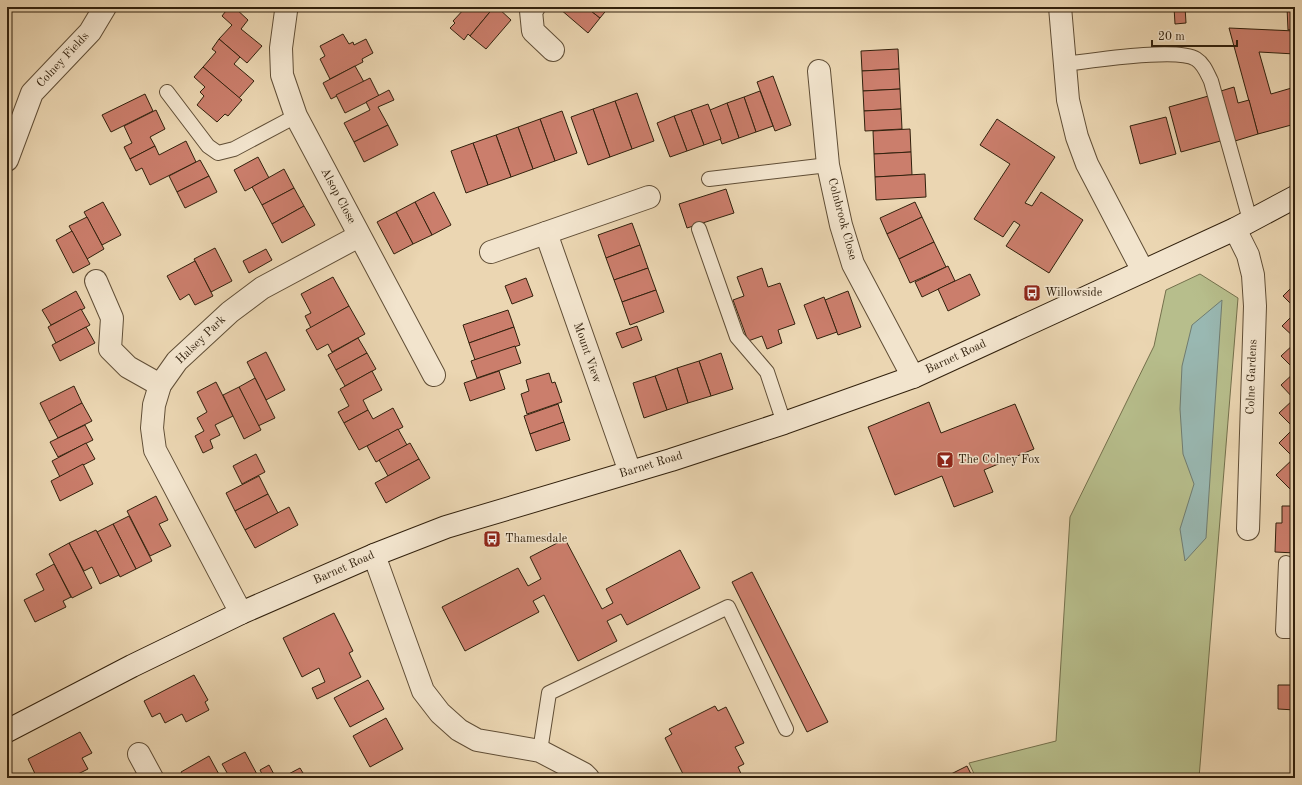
<svg xmlns="http://www.w3.org/2000/svg" width="1302" height="785" font-family="'Old Standard TT',serif">
<rect width="100%" height="100%" fill="#ebd6b2"/>
<filter id="stains"><feTurbulence type="fractalNoise" baseFrequency=".005" numOctaves="4"/><feColorMatrix values="0 0 0 0 .2 0 0 0 0 .09 0 0 0 0 .02 0 0 0 .5 -.17"/></filter>
<radialGradient id="worn" r=".72"><stop offset=".6" stop-color="#630" stop-opacity="0"/><stop offset="1" stop-color="#630" stop-opacity=".3"/></radialGradient>
<path fill="#b7be8c" stroke="#74704c" d="M1200,274L1238,298L1199,778H976L969,763L1056,741L1070,517L1154,346L1166,290Z"/>
<path fill="#99b8b2" stroke="#707c70" d="M1222,300L1206,538L1185,561L1180,529L1194,484L1183,454L1180,409L1182,366L1192,325Z"/>
<g fill="#cb7e6c" stroke="#32210d">
<path d="M229,7H234L248,20L241,29L262,46L247,63L219,39L232,25L222,16Z"/>
<path d="M466,7H494L470,36L468,34L464,40L450,28L455,23L453,21Z"/>
<path d="M494,7H497L511,20L486,49L470,36Z"/>
<path d="M562,7H586L600,18L588,33L560,9Z"/>
<path d="M586,7H609L600,18Z"/>
<path d="M1174,7H1185L1186,23L1175,24Z"/>
<path d="M1287,7H1295V29L1288,30Z"/>
<path d="M1229,28L1295,31V54L1259,52L1271,94L1295,87V124L1258,134Z"/>
<path d="M343,34L349,44L353,42L354,45L366,39L373,53L362,59L363,62L330,79L320,59L325,56L320,46Z"/>
<path d="M219,39L240,57L234,64L254,81L239,98L203,67L216,52L212,49Z"/>
<path d="M898,49L899,69L862,71L861,51Z"/>
<path d="M355,66L364,82L331,99L323,83Z"/>
<path d="M203,67L242,100L228,116L225,114L217,122L197,105L204,96L200,92L205,87L194,77Z"/>
<path d="M899,69L900,89L863,91L862,71Z"/>
<path d="M773,76L791,125L775,131L757,82Z"/>
<path d="M370,78L379,96L345,113L336,95Z"/>
<path d="M1234,87L1238,103L1249,100L1258,134L1235,141L1221,91Z"/>
<path d="M900,89L901,109L864,111L863,91Z"/>
<path d="M389,90L394,100L378,107L388,125L354,142L344,123L370,110L366,102Z"/>
<path d="M760,91L773,126L756,132L744,97Z"/>
<path d="M637,93L654,141L632,149L615,101Z"/>
<path d="M145,94L153,111L111,132L102,115Z"/>
<path d="M1212,95L1224,140L1181,152L1169,107Z"/>
<path d="M744,97L756,132L739,138L727,103Z"/>
<path d="M615,101L632,149L610,157L593,109Z"/>
<path d="M727,103L739,138L722,144L710,110Z"/>
<path d="M708,104L721,139L704,145L691,110Z"/>
<path d="M593,109L610,157L588,165L571,117Z"/>
<path d="M901,109L902,129L865,131L864,111Z"/>
<path d="M156,110L165,129L150,137L155,146L130,159L124,147L132,143L124,126Z"/>
<path d="M691,110L704,145L687,151L674,116Z"/>
<path d="M562,111L577,153L555,161L540,119Z"/>
<path d="M674,116L687,151L670,157L657,123Z"/>
<path d="M1166,117L1176,154L1140,164L1130,126Z"/>
<path d="M540,119L555,161L533,169L518,127Z"/>
<path d="M997,119L1055,157L1025,203L1032,206L1041,192L1083,220L1049,273L1006,246L1020,225L1014,221L1003,237L974,219L1010,164L980,145Z"/>
<path d="M388,125L398,145L364,162L354,142Z"/>
<path d="M518,127L533,169L511,177L496,135Z"/>
<path d="M910,129L911,152L874,154L873,131Z"/>
<path d="M496,135L511,177L488,185L473,143Z"/>
<path d="M186,141L196,162L150,185L142,168L136,171L130,159L155,146L159,155Z"/>
<path d="M473,143L488,185L466,193L451,151Z"/>
<path d="M911,152L912,175L875,177L874,154Z"/>
<path d="M258,157L269,178L245,191L234,170Z"/>
<path d="M200,160L209,176L177,192L169,176Z"/>
<path d="M284,169L294,188L262,205L252,187Z"/>
<path d="M925,174L926,197L876,200L875,177Z"/>
<path d="M209,176L217,192L185,208L177,192Z"/>
<path d="M294,188L304,206L272,224L262,205Z"/>
<path d="M726,189L734,213L687,228L679,204Z"/>
<path d="M434,192L451,225L432,235L415,202Z"/>
<path d="M103,202L121,235L102,245L84,212Z"/>
<path d="M415,202L432,235L413,244L396,212Z"/>
<path d="M915,202L922,217L887,234L880,218Z"/>
<path d="M304,206L315,225L282,243L272,224Z"/>
<path d="M396,212L413,244L394,254L377,222Z"/>
<path d="M87,217L104,249L87,259L69,226Z"/>
<path d="M922,217L934,242L899,259L887,234Z"/>
<path d="M632,223L640,245L606,258L598,235Z"/>
<path d="M72,231L90,264L73,273L56,240Z"/>
<path d="M934,242L946,267L910,283L899,259Z"/>
<path d="M640,245L648,268L614,280L606,258Z"/>
<path d="M215,248L232,281L211,292L194,259Z"/>
<path d="M266,249L272,260L249,273L243,261Z"/>
<path d="M195,261L213,296L195,305L189,294L180,300L167,276Z"/>
<path d="M948,266L955,281L922,297L915,282Z"/>
<path d="M648,268L656,290L622,302L614,280Z"/>
<path d="M762,268L768,287L780,283L795,324L778,330L782,343L767,349L762,336L748,341L733,300L744,296L737,277Z"/>
<path d="M970,274L980,295L948,311L938,289Z"/>
<path d="M333,277L349,306L311,328L305,316L311,313L301,294Z"/>
<path d="M526,278L533,296L512,304L505,286Z"/>
<path d="M1295,284V308L1283,296Z"/>
<path d="M656,290L664,312L630,325L622,302Z"/>
<path d="M76,291L85,308L51,325L42,310Z"/>
<path d="M848,291L861,327L838,335L825,300Z"/>
<path d="M824,297L837,332L817,339L804,305Z"/>
<path d="M349,306L365,334L332,352L328,344L317,350L306,330Z"/>
<path d="M81,309L90,325L56,343L48,327Z"/>
<path d="M508,310L514,327L469,343L463,325Z"/>
<path d="M1295,313V338L1282,326Z"/>
<path d="M637,326L642,340L622,348L616,333Z"/>
<path d="M86,327L95,343L60,361L52,345Z"/>
<path d="M514,327L520,345L475,360L469,343Z"/>
<path d="M358,338L367,353L336,370L328,355Z"/>
<path d="M1295,343V370L1281,356Z"/>
<path d="M515,346L521,363L477,378L471,361Z"/>
<path d="M266,352L285,390L266,400L247,362Z"/>
<path d="M367,353L376,369L345,386L336,370Z"/>
<path d="M721,353L733,389L711,396L699,361Z"/>
<path d="M699,361L711,396L688,403L677,368Z"/>
<path d="M677,368L688,403L667,410L655,376Z"/>
<path d="M372,371L382,390L363,400L368,410L344,423L338,412L349,406L340,389Z"/>
<path d="M499,371L505,389L470,401L464,383Z"/>
<path d="M1295,372V400L1281,385Z"/>
<path d="M549,373L552,383L555,382L562,402L527,414L521,394L529,391L526,380Z"/>
<path d="M655,376L667,410L644,418L633,383Z"/>
<path d="M255,378L275,418L258,426L239,387Z"/>
<path d="M216,382L233,416L215,425L220,435L210,440L213,448L203,453L195,436L204,431L197,418L207,412L197,392Z"/>
<path d="M74,386L82,403L49,421L40,403Z"/>
<path d="M239,387L261,430L244,439L223,395Z"/>
<path d="M1294,399L1295,400V429L1279,413Z"/>
<path d="M929,402L941,433L1015,404L1034,449L984,470L993,492L954,507L942,476L895,495L868,427Z"/>
<path d="M82,403L92,421L58,438L49,421Z"/>
<path d="M558,404L564,422L530,434L524,416Z"/>
<path d="M393,408L403,427L359,450L344,423L368,410L373,419Z"/>
<path d="M564,422L570,440L536,451L530,434Z"/>
<path d="M85,425L93,440L58,457L50,442Z"/>
<path d="M1294,428L1295,429V459L1279,443Z"/>
<path d="M398,429L407,445L376,462L367,446Z"/>
<path d="M86,443L95,459L60,477L52,461Z"/>
<path d="M410,443L419,459L388,476L379,460Z"/>
<path d="M256,454L265,472L242,484L233,466Z"/>
<path d="M1294,458L1295,459V494L1276,475Z"/>
<path d="M419,459L430,478L386,503L375,483Z"/>
<path d="M83,464L93,484L60,501L51,481Z"/>
<path d="M259,476L268,494L235,511L226,493Z"/>
<path d="M268,494L278,513L245,530L235,511Z"/>
<path d="M156,496L168,520L159,524L171,546L150,556L127,511Z"/>
<path d="M1282,506H1295V553L1275,552L1276,523H1282Z"/>
<path d="M289,507L298,525L255,548L245,530Z"/>
<path d="M129,516L152,561L136,569L113,524Z"/>
<path d="M113,524L136,569L120,577L97,532Z"/>
<path d="M96,530L119,575L100,584L92,567L84,571L69,543Z"/>
<path d="M565,539L602,609L613,603L606,589L680,550L700,588L627,625L621,614L607,621L617,641L578,661L544,595L533,601L539,612L465,651L442,607L518,568L528,586L541,579L530,557Z"/>
<path d="M69,543L92,588L72,598L49,554Z"/>
<path d="M54,564L71,597L63,601L66,607L35,622L24,600L44,590L36,574Z"/>
<path d="M752,572L828,722L807,732L732,582Z"/>
<path d="M334,613L353,651L349,653L361,677L317,699L312,688L325,682L319,668L302,677L283,638Z"/>
<path d="M194,675L208,700L205,702L209,710L186,722L182,714L165,723L160,713L152,717L144,701Z"/>
<path d="M368,680L384,709L350,727L334,698Z"/>
<path d="M1278,685H1295V710L1278,709Z"/>
<path d="M715,706L718,711L726,707L744,743L735,747L744,764L738,767L743,778H694L693,775L685,778L665,738L672,734L669,729Z"/>
<path d="M386,718L403,749L370,767L353,736Z"/>
<path d="M80,732L92,753L82,758L88,769L70,778H37L28,759Z"/>
<path d="M245,752L259,778H230L222,764Z"/>
<path d="M209,756L221,778H184L181,772Z"/>
<path d="M269,765L276,778H264L260,770Z"/>
<path d="M967,766L973,778H943Z"/>
<path d="M300,768L306,778H281Z"/>
</g>
<g fill="none" stroke-linecap="round" stroke-linejoin="round">
<g stroke="#604e36" stroke-width="16">
<g id="lane">
<path d="M1065,64C1090,61 1177,47 1196,59C1204,64 1207,73 1211,81L1250,220"/>
<path d="M167,92L208,146L218,153L234,149L296,116"/>
<path d="M709,179L828,165"/>
<path d="M699,229L737,337L767,372L784,423"/>
<path d="M1286,563L1283,631H1295"/>
<path d="M540,751L549,693L728,607L786,729"/>
</g>
</g>
<g stroke="#604e36" stroke-width="24">
<g id="street">
<path d="M287,7L286,11L281,48L282,75L296,116L434,375"/>
<path d="M534,7L531,11L533,31L553,50"/>
<path d="M1060,7L1068,100L1077,137L1087,164L1143,271"/>
<path d="M819,71L828,165L841,225L853,264L913,377"/>
<path d="M7,160L32,93L90,32L105,7"/>
<path d="M1235,229L1248,255L1253,275L1255,306L1248,529"/>
<path d="M546,233L630,472"/>
<path d="M491,252L649,197"/>
<path d="M96,281L112,318L110,349L128,367L160,385"/>
<path d="M374,555L423,691L440,713L459,730L477,740L540,751L584,774L588,778"/>
<path d="M241,613L155,450L152,428L154,405L160,385L177,361L230,312L262,288L359,236"/>
<path d="M139,754L152,778"/>
</g>
</g>
<g stroke="#32210d" stroke-width="24">
<path id="secondary" d="M7,731L132,666L241,613L374,555L446,527L671,460L784,423L913,377L1235,229L1295,197"/>
</g>
<use href="#lane" stroke="#f2e4cd" stroke-width="14"/>
<use href="#street" stroke="#f2e4cd" stroke-width="22"/>
<use href="#secondary" stroke="#f2e4cd" stroke-width="22"/>
</g>
<defs>
<g id="bus-square" transform="scale(0.9)"><rect x="-9" y="-9" width="18" height="18" rx="4" fill="#8f2418" stroke="#f2e4cd"/><path d="M-5-6H5V4H4V6H2V4H-2V6H-4V4H-5ZM-3.5-4V0h7V-4ZM-3.5 1.2v1.5H-2V1.2ZM2 1.2v1.5H3.5V1.2Z" fill="#fff"/></g>
<g id="bar-square" transform="scale(0.9)"><rect x="-9" y="-9" width="18" height="18" rx="4" fill="#8f2418" stroke="#f2e4cd"/><path d="M-6-5H6L.8 .8V4.5H3.5V6h-7V4.5H-.8V.8Z" fill="#fff"/></g>
</defs>
<g fill-rule="evenodd">
<use href="#bus-square" x="1032" y="293"/>
<use href="#bar-square" x="945" y="460"/>
<use href="#bus-square" x="492" y="539"/>
</g>
<g text-anchor="middle" dominant-baseline="central" stroke-width="3" stroke-linejoin="round" paint-order="stroke">
<g font-size="12" fill="#32210d" stroke="#f2e4cd">
<text transform="translate(63 60) rotate(-47)">Colney Fields</text>
<text transform="translate(338 196) rotate(62)">Alsop Close</text>
<text transform="translate(842 219) rotate(75)">Colnbrook Close</text>
<text transform="translate(201 340) rotate(-44)">Halsey Park</text>
<text transform="translate(587 353) rotate(71)">Mount View</text>
<text transform="translate(956 357) rotate(-25)">Barnet Road</text>
<text transform="translate(1252 377) rotate(-88)">Colne Gardens</text>
<text transform="translate(651 465) rotate(-17)">Barnet Road</text>
<text transform="translate(344 568) rotate(-24)">Barnet Road</text>
</g>
<g font-size="12" fill="#32210d" stroke="#f2e4cd" text-anchor="start">
<text x="1045" y="293">Willowside</text>
<text x="958" y="460">The Colney Fox</text>
<text x="505" y="539">Thamesdale</text>
</g>
</g>
<rect width="1302" height="785" fill="none" stroke="#ebd6b2" stroke-width="24"/>
<rect x="8" y="8" width="1286" height="769" fill="none" stroke="#32210d" stroke-width="2"/>
<rect x="12" y="12" width="1278" height="761" fill="none" stroke="#32210d"/>
<path d="M1152 40v6h85v-6" fill="none" stroke="#32210d" stroke-width="2"/>
<text x="1158" y="40" font-size="12" fill="#32210d" stroke="#f2e4cd" stroke-width="3" paint-order="stroke">20 m</text>
<rect width="100%" height="100%" filter="url(#stains)"/>
<rect width="100%" height="100%" fill="url(#worn)"/>
</svg>
